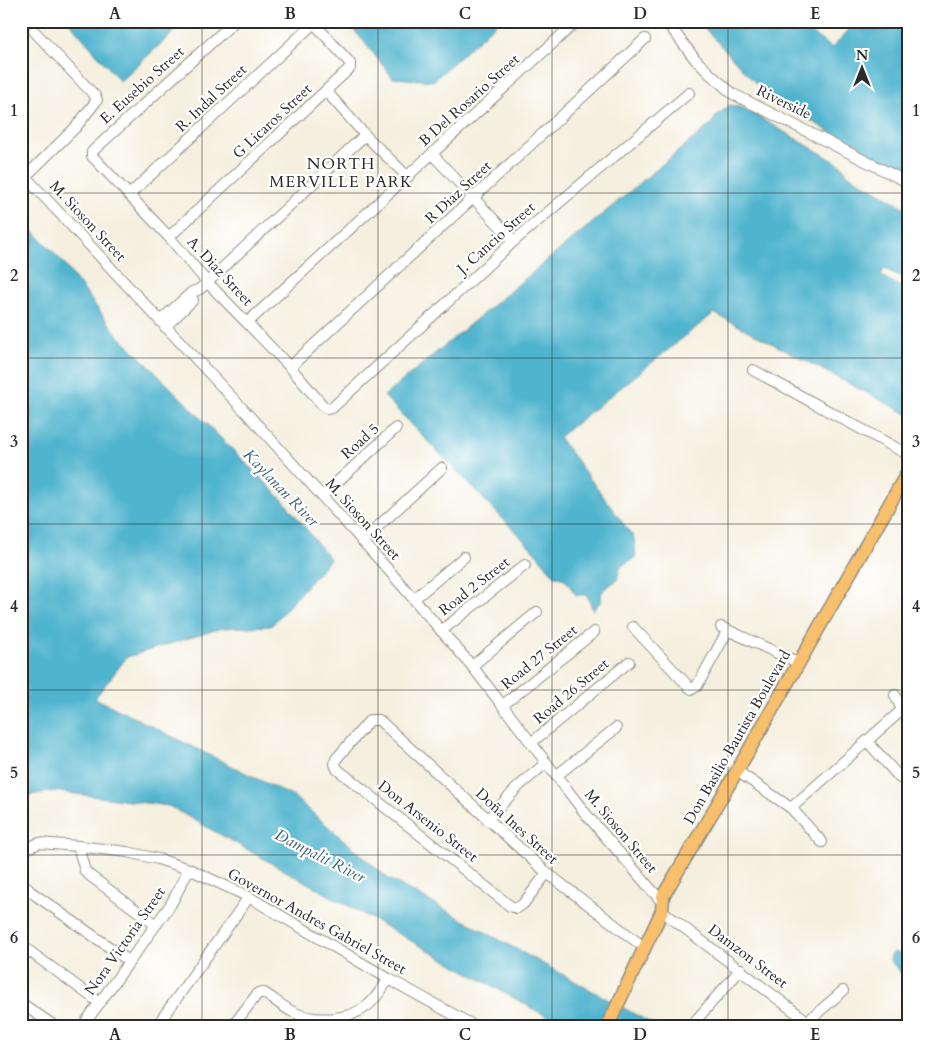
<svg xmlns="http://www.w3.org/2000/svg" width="930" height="1048" font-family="Cardo,serif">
<rect width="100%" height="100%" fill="#fff"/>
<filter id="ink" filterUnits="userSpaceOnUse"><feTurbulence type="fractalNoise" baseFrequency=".02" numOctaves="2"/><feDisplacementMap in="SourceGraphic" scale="10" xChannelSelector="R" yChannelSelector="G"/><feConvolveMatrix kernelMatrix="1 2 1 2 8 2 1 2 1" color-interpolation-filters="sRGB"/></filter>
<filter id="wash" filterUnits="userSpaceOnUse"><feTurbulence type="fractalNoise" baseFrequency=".0096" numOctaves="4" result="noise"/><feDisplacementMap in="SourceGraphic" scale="20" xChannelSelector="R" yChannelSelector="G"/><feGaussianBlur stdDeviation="1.12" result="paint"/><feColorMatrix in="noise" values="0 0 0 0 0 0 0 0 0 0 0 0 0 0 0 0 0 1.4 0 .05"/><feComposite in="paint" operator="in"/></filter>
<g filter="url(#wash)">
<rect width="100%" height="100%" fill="#f4efde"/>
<g fill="#4fb4ce" stroke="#3d707c">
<path d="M68,21H186L120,81Z"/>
<path d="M347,21H499L433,81L393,78Z"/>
<path d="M698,21H795L832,48L857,21H909V169L869,156L763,91Z"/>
<path d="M730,105L743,108L841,165L847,174L909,210V280L884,269L881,276L909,291V415L714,313L559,437L634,538L636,557L620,567L617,580L604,589L601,594V601L593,610L587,595H576L565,579L555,576L534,551L384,396L711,124L717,115Z"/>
<path d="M21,218L62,261L116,333L283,500L330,559L271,626L222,628L127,657L95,698L294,797L389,879L658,1027H566L169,806L53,791L21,797Z"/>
<path d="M907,950H909V983L890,960L891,955L895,952L900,955Z"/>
</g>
</g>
<g filter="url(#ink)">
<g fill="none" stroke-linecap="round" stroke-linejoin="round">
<g stroke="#908d84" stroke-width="12">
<g id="minor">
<path d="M235,21L95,149L92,152V156L169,237L207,282L290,367L324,407L328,409L332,408L514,241L689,93"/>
<path d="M666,21L695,59L710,74L733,94L909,183"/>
<path d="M326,91L365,135L408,177"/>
<path d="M432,154L514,241"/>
<path d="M21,172L255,422L385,566L472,666L585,813L662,902"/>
<path d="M25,177L76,127L97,100L96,97L34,31"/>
<path d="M129,195L314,23"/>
<path d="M169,237L350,68V63L312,21"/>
<path d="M160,321L192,292L200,289L365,135"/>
<path d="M248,322L577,21"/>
<path d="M165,327L193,300"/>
<path d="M290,367L645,39"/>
<path d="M753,370L909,455"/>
<path d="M322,496L396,428"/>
<path d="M362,541L442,468"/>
<path d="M414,599L464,557"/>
<path d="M633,627L689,687L692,689L697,686L728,630"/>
<path d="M721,627L799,663"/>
<path d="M441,631L525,565"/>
<path d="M472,666L537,612"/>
<path d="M895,695L902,710"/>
<path d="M503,705L594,632"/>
<path d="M867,741L900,778"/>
<path d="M531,743L629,662"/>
<path d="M737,771L791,808L822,842"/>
<path d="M556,776L616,728"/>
<path d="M791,808L902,710L909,712"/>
<path d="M487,820L519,786L546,763"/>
<path d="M78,846L85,871L89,875L156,925"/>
<path d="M21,851L39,843L78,846L127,852L158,859L189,869L249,897L389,979L476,1027"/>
<path d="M547,873L523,904L517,908L510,906L337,769L335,764L336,759L370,720H379L547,873L645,948"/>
<path d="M21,881L31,892L129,961"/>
<path d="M662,911L815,1027"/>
<path d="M21,945L100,1003"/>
<path d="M21,1003L56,1027"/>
<path d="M808,1021L843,991"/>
<path d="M82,1027L171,904L189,869"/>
<path d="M156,1027L249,897"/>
<path d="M232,1027L258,993H264C274,999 283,1007 293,1012C314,1022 348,1021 367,1006C376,999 382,988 389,979"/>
<path d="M690,1027L741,969"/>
</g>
</g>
<g stroke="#908d84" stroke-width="15">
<path id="major" d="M607,1027L662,911L663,896L737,771L909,470"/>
</g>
<use href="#minor" stroke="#fff" stroke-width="10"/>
<use href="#major" stroke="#f8bf6c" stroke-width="12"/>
</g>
</g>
<path fill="none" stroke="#2b2b2b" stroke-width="1" stroke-opacity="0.55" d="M202,21V1027M378,21V1027M552,21V1027M728,21V1027M21,193H909M21,358H909M21,524H909M21,690H909M21,855H909"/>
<g text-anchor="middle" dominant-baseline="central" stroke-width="4.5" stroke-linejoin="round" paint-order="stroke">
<g font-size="15" fill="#2b2b2b" stroke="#fff">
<text transform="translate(142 85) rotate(-42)">E. Eusebio Street</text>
<text transform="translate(211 98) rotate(-43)">R. Indal Street</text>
<text transform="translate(469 100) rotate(-42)">B Del Rosario Street</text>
<text transform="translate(784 102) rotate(26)">Riverside</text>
<text transform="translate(272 121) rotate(-43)">G Licaros Street</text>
<text transform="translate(458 192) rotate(-43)">R Diaz Street</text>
<text transform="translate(88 221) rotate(47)">M. Sioson Street</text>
<text transform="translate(496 238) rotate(-42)">J. Cancio Street</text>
<text transform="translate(220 271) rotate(47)">A. Diaz Street</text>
<text transform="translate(360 441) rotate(-42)">Road 5</text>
<text transform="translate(363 519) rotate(48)">M. Sioson Street</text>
<text transform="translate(474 586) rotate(-38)">Road 2 Street</text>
<text transform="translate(539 657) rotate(-39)">Road 27 Street</text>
<text transform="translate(571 691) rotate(-40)">Road 26 Street</text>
<text transform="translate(737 737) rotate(-60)">Don Basilio Bautista Boulevard</text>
<text transform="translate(428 821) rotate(38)">Don Arsenio Street</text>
<text transform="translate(517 826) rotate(42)">Doña Ines Street</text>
<text transform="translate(621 831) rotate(50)">M. Sioson Street</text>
<text transform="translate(317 921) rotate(29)">Governor Andres Gabriel Street</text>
<text transform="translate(125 941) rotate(-55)">Nora Victoria Street</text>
<text transform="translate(748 956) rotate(37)">Damzon Street</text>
</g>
<g font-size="16" letter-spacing="1" fill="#2b2b2b" stroke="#fff">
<text x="341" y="164">NORTH<tspan x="341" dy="18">MERVILLE PARK</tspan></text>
</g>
<g font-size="16" font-style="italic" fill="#39626c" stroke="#fff">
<text transform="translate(281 488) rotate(46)">Kaylanan River</text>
<text transform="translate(320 856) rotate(27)">Dampalit River</text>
</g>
</g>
<rect width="930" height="1048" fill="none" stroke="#fff" stroke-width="55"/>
<g transform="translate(862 68)" stroke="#ffffff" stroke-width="4" paint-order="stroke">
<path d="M0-4L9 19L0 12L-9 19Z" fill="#2b2b2b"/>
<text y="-8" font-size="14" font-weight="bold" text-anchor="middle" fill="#2b2b2b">N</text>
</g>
<rect x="28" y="28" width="874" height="992" fill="none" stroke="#2b2b2b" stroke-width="2"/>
<g font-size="16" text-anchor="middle" font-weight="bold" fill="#2b2b2b">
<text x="115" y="19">A</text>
<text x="290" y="19">B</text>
<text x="465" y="19">C</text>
<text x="640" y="19">D</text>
<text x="815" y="19">E</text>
<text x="14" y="116">1</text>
<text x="916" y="116">1</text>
<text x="14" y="281">2</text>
<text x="916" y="281">2</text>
<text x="14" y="447">3</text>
<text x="916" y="447">3</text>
<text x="14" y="612">4</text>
<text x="916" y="612">4</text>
<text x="14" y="778">5</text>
<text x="916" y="778">5</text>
<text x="14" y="943">6</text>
<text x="916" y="943">6</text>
<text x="115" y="1040">A</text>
<text x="290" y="1040">B</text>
<text x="465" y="1040">C</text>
<text x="640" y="1040">D</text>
<text x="815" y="1040">E</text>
</g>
</svg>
